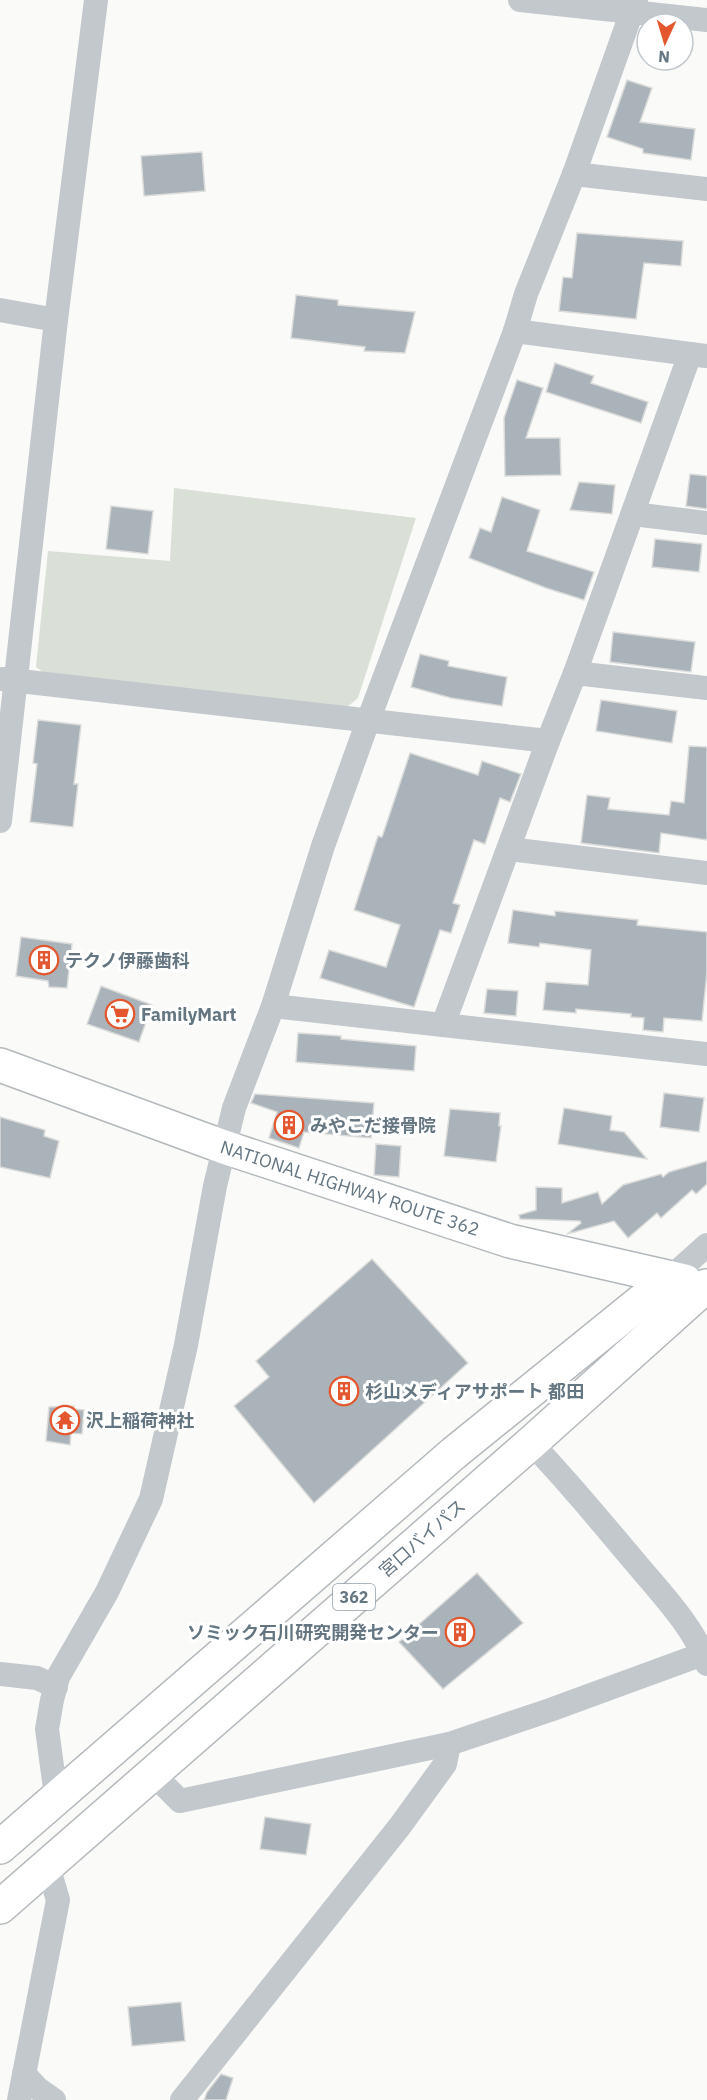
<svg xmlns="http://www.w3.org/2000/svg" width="707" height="2100" font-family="'IBM Plex Sans','Noto Sans JP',sans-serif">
<rect width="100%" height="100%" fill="#fafaf8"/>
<path fill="#dadfd7" d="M174,488L416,518L358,698L346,708L43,672L36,667L48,551L170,561Z"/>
<g fill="#aab3b9" stroke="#dcdcda" stroke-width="1.5">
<path d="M627,80L652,88L640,122L695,129L691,160L643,153V149L607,137Z"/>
<path d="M202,152L205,191L144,196L141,156Z"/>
<path d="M577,233L683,241L681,266L644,263L636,319L559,311L563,277L572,278Z"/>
<path d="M296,295L338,300V305L415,312L405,353L364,351L365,347L291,338Z"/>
<path d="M555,363L594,376L591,383L648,402L641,423L546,392Z"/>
<path d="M517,380L543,388L526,438H560L561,475L505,476L504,418Z"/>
<path d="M690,474L707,476V509L686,506Z"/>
<path d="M579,482L615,485L612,514L570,510Z"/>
<path d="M502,497L540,510L527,551L594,572L584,600L546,588L469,558L480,528L491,532Z"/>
<path d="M111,506L153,511L148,554L106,549Z"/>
<path d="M655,539L702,544L699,572L652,567Z"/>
<path d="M613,632L695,642L691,672L610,662Z"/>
<path d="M420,654L449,661L448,666L507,677L502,706L451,698L411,687Z"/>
<path d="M601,700L677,711L672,743L596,731Z"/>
<path d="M38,720L81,725L74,784H78L73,827L30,822L37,764L33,763Z"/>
<path d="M689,746L707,747V840L661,833L659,853L581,843L587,795L610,798L608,809L669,815L671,801L684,803Z"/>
<path d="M410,753L478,775L482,761L521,774L510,802L500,798L485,844L474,840L453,903L460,905L451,933L440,930L414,1007L320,978L329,950L386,967L400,925L354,910L378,836L382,837Z"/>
<path d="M513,910L555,916V911L638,920L637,925L707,932V972L702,1021L664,1018L663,1032L643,1030L644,1018L631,1017V1014L576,1009V1013L543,1010L546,982L588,985L591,950L540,943L539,947L508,943Z"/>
<path d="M21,937L72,944L67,988L49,987L48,981L16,976Z"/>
<path d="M101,986L152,1005L139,1042L87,1024Z"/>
<path d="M487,989L518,991L516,1016L484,1013Z"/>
<path d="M298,1033L341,1036V1039L416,1046L414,1071L296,1062Z"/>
<path d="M664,1093L704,1098L699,1132L660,1127Z"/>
<path d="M255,1094L374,1103L371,1138L304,1132L299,1148L269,1138L277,1112L251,1103Z"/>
<path d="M564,1108L612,1116L610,1130L624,1132L647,1159L558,1144Z"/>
<path d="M450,1109L500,1113L499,1126H501L496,1162L444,1156Z"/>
<path d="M0,1117L45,1130L44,1136L59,1141L50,1178L0,1167Z"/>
<path d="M376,1144L401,1146L399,1177L374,1175Z"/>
<path d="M707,1161V1184L696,1194L692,1190L661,1218L657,1213L628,1238L614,1221L567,1234L581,1223L580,1221L520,1219L519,1215L536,1210V1187L562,1188V1203L598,1192L602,1204L623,1185L661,1174L663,1177L669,1172Z"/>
<path d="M372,1259L468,1363L314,1503L234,1406L269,1377L256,1361Z"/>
<path d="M74,1406V1409L84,1410L82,1434L71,1433L70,1445L46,1441L49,1407Z"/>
<path d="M477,1573L523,1623L443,1689L399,1642Z"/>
<path d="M265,1817L311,1824L306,1855L260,1849Z"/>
<path d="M181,2002L185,2041L132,2046L128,2007Z"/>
<path d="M221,2074L233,2078L226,2100H204L207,2092Z"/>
</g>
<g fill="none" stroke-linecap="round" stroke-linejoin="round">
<g stroke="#b4b9bd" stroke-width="36">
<g id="highway">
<path d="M0,1065L224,1147L510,1241L685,1281"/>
<path d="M0,1847L454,1453L670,1278"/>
<path d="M0,1907L531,1443L706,1286"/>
</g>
</g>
<g stroke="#c3c8cc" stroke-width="24">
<path d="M520,0L707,20"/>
<path d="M574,174L707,189"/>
<path d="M0,310L56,320"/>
<path d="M515,331L706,356"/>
<path d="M633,514L707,523"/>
<path d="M575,673L690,354"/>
<path d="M2,679L548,741"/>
<path d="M0,821L56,320L96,0"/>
<path d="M509,849L707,873"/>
<path d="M273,1006L443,1025L548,741L575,673L707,688"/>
<path d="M443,1025L707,1054"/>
<path d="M670,1278L707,1245"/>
<path d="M531,1443C568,1481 601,1522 635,1562C660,1592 694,1627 707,1664"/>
<path d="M0,1674L37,1678L56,1687"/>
<path d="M152,1773L180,1801L449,1744L550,1710L703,1654"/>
<path d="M56,1796L47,1729L52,1700L58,1677L107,1592L151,1499L186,1345L215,1186L234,1108L273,1006L323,846L368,721L515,331L526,294L574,174L636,0"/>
<path d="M24,2074L37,2088L54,2100"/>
<path d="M19,2100L58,1900L48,1866"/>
<path d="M182,2100L400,1826L445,1764L449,1744"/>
</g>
<use href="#highway" stroke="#fff" stroke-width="33"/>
</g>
<defs>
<g id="building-ring" transform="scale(1.5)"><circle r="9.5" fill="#fff" stroke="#e4572e" stroke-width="1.5"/><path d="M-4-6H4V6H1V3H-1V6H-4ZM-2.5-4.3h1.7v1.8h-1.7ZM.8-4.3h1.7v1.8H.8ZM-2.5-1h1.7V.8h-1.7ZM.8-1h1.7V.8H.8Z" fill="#e4572e"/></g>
<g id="supermarket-ring" transform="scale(1.5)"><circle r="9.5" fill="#fff" stroke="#e4572e" stroke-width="1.5"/><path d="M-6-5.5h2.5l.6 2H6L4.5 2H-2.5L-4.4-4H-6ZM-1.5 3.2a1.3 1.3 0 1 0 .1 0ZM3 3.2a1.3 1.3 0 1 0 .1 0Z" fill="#e4572e"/></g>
<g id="temple-ring" transform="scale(1.5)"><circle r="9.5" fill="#fff" stroke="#e4572e" stroke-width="1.5"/><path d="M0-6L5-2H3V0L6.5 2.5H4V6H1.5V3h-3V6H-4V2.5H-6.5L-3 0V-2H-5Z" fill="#e4572e"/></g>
</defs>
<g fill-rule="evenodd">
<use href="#building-ring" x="44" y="960"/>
<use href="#supermarket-ring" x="120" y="1014"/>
<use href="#building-ring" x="289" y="1125"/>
<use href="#building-ring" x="344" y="1391"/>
<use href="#temple-ring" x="65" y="1420"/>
<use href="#building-ring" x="460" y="1632"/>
</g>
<g text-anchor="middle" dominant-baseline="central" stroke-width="6" stroke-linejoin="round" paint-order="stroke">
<rect fill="#fff" stroke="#939fa8" stroke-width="1.5" x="333" y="1584" width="42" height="26" rx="4.5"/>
<g font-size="16" font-weight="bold" fill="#657683">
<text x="354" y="1597">362</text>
</g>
<g font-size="18" font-weight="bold" fill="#657683" stroke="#fff" text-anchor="start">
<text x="65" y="960">テクノ伊藤歯科</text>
<text x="141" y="1014">FamilyMart</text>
<text x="310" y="1125">みやこだ接骨院</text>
<text x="365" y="1391">杉山メディアサポート 都田</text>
<text x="86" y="1420">沢上稲荷神社</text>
<text x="439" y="1632" text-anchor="end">ソミック石川研究開発センター</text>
</g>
<g font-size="18" fill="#657683" stroke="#fff">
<text transform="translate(350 1188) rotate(18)">NATIONAL HIGHWAY ROUTE 362</text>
<text transform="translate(422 1538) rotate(-41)">宮口バイパス</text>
</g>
</g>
<g transform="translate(665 42) rotate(184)"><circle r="28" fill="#ffffff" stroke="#c1c8cd" stroke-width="1.5"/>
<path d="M0-4.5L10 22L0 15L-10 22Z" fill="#e4572e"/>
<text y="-9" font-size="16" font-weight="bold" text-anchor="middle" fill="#657683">N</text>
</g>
</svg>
